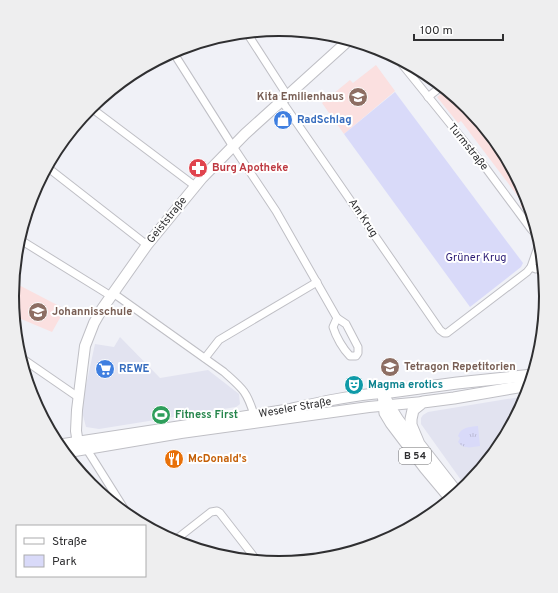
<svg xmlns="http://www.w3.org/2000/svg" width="558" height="593" font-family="Overpass,sans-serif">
<defs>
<pattern id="grass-tufts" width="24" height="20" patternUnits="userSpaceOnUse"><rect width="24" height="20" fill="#d9daf9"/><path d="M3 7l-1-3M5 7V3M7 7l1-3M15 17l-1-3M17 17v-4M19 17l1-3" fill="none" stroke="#bbbbd6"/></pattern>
</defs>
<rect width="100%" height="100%" fill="#f0f1f7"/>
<g fill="#e2e3f0">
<path d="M120,337L160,378L208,370L239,394L240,404L236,407L99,429L86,427L81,408L95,344L114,347Z"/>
<path d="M526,396L501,445L466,487L421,424V418L423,415L428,412Z"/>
</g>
<g fill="#fbe0e0">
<path d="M376,65L395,91L344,134L322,103L350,80L353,83Z"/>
<path d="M446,90L468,108L501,148L526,195L535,225L520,205L523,203L461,121L458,123L437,97Z"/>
<path d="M13,282L65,309L52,332L14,316L12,296Z"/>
</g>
<path fill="url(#grass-tufts)" d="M478,426L480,446C472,447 464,450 458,442L460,438L458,436C461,427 469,427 478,426Z"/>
<path fill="#d9daf9" d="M395,92L523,263L521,267L470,307L344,134Z"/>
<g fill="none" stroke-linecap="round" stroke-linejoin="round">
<g stroke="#bfbfc5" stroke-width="9">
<g id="street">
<path d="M247,33L287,95"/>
<path d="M173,52L230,142L276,211L337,318"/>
<path d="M397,58L485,167L531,229L538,236"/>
<path d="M428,97L442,86"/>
<path d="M281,100L440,330L444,333H447L527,272L531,267L540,241"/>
<path d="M90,107L195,186"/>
<path d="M47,167L147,245"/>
<path d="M19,239L111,296"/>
<path d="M531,267L536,269L543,265"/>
<path d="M113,293L224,372C242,388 247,391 254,415"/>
<path d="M337,318L346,324L358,347V353L356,356H350C343,349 336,337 333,327Z"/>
<path d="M20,357L78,397"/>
<path d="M205,358L219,340L317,282"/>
<path d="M86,448L130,518"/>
<path d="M174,541L211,512L217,511L220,513L255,558"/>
</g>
</g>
<g stroke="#bfbfc5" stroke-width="12">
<g id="secondary">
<path d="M57,445L285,410C317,403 351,395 383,393C392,412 403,428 417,443"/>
<path d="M79,450L76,431L77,410L85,346L94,323L102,309L147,245L202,178L245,134L349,40"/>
<path d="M63,453L181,433L369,407L423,402"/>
</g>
</g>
<g stroke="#bfbfc5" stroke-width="13">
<g id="primary">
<path d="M458,494L419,444L411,425V419L413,410L423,402L454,398L530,385"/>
<path d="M451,499L425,468L391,423L385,413L383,393L457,383L533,375"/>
</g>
</g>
<use href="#street" stroke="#fff" stroke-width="7"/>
<use href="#secondary" stroke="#fff" stroke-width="10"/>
<use href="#primary" stroke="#fff" stroke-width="11"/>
</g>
<defs>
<g id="school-disc" transform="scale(1)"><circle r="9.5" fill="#8d6e63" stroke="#fff"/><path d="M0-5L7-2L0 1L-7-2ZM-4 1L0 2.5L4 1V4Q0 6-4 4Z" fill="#fff"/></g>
<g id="shop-disc" transform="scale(1)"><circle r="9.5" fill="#3f7fe0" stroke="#fff"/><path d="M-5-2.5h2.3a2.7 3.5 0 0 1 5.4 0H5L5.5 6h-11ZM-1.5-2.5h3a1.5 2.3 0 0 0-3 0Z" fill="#fff"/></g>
<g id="pharmacy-disc" transform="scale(1)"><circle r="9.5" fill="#e0444e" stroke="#fff"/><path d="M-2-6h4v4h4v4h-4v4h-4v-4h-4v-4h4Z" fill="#fff"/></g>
<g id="supermarket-disc" transform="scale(1)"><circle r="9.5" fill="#3f7fe0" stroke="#fff"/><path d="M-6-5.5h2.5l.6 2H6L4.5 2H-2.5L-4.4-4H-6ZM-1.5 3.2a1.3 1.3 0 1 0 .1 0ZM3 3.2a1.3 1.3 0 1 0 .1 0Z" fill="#fff"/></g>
<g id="theatre-disc" transform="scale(1)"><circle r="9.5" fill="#0f9aa8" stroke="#fff"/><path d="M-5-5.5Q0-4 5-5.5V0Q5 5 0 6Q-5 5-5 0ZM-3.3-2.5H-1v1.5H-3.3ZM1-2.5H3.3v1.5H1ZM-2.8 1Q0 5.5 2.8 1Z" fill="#fff"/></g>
<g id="stadium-disc" transform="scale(1)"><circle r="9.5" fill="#2e9e5b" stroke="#fff"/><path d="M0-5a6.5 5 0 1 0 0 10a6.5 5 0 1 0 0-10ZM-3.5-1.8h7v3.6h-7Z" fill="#fff"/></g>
<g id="restaurant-disc" transform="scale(1)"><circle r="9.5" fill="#e8710a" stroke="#fff"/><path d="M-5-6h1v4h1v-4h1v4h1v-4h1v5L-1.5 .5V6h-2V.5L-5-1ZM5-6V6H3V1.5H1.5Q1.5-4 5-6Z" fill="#fff"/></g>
</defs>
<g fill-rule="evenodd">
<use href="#school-disc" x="358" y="97"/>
<use href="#shop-disc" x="283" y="120"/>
<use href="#pharmacy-disc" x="198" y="168"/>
<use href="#school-disc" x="38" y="312"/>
<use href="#school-disc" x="390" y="367"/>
<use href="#supermarket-disc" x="105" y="369"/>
<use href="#theatre-disc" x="354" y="385"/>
<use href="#stadium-disc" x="161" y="415"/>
<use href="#restaurant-disc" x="174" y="459"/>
</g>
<g text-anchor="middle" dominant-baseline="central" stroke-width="4" stroke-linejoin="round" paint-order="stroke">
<rect fill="#fff" stroke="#6d6d6f" stroke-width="1" x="399" y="448" width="32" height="16" rx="3"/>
<g font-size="10" font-weight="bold" fill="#2f2f31">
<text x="415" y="456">B 54</text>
</g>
<g font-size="11" font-weight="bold" fill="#785e54" stroke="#fff" text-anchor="start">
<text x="344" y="97" text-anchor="end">Kita Emilienhaus</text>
<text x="52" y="312">Johannisschule</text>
<text x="404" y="367">Tetragon Repetitorien</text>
</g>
<g font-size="11" font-weight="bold" fill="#366cbe" stroke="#fff" text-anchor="start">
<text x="297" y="120">RadSchlag</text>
<text x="119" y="369">REWE</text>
</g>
<g font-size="11" fill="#2f2f31" stroke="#fff">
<text transform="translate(468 147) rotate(51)">Turmstraße</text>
<text transform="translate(363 218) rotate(56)">Am Krug</text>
<text transform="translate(167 220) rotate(-51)">Geiststraße</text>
<text transform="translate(295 408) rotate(-10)">Weseler Straße</text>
</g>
<g font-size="11" font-weight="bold" fill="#be3a42" stroke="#fff" text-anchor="start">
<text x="212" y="168">Burg Apotheke</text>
</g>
<g font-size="11" fill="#2d1d75" stroke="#fff">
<text x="476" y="258">Grüner Krug</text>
</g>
<g font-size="11" font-weight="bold" fill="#0d838f" stroke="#fff" text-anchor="start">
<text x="368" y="385">Magma erotics</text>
</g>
<g font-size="11" font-weight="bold" fill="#27864d" stroke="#fff" text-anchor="start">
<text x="175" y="415">Fitness First</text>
</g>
<g font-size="11" font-weight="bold" fill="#c56008" stroke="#fff" text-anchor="start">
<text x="188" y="459">McDonald's</text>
</g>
</g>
<path d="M0 0H558V593H0ZM19 296a260 260 0 1 1 520 0a260 260 0 1 1-520 0Z" fill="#eeeeef" fill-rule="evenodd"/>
<path fill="none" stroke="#2f2f31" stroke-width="2" d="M19 296a260 260 0 1 1 520 0a260 260 0 1 1-520 0Z"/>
<rect x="16" y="525" width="130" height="52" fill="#ffffff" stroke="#acacad"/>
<rect x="24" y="538" width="20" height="6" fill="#ffffff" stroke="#acacad"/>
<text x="52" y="545" font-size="12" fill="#2f2f31">Straße</text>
<rect x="24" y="555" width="20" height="12" fill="#d9daf9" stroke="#acacad"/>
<text x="52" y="565" font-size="12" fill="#2f2f31">Park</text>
<path d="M414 34v6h89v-6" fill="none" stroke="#2f2f31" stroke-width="2"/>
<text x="420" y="34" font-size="12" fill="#2f2f31" stroke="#ffffff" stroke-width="3" paint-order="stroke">100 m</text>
</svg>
